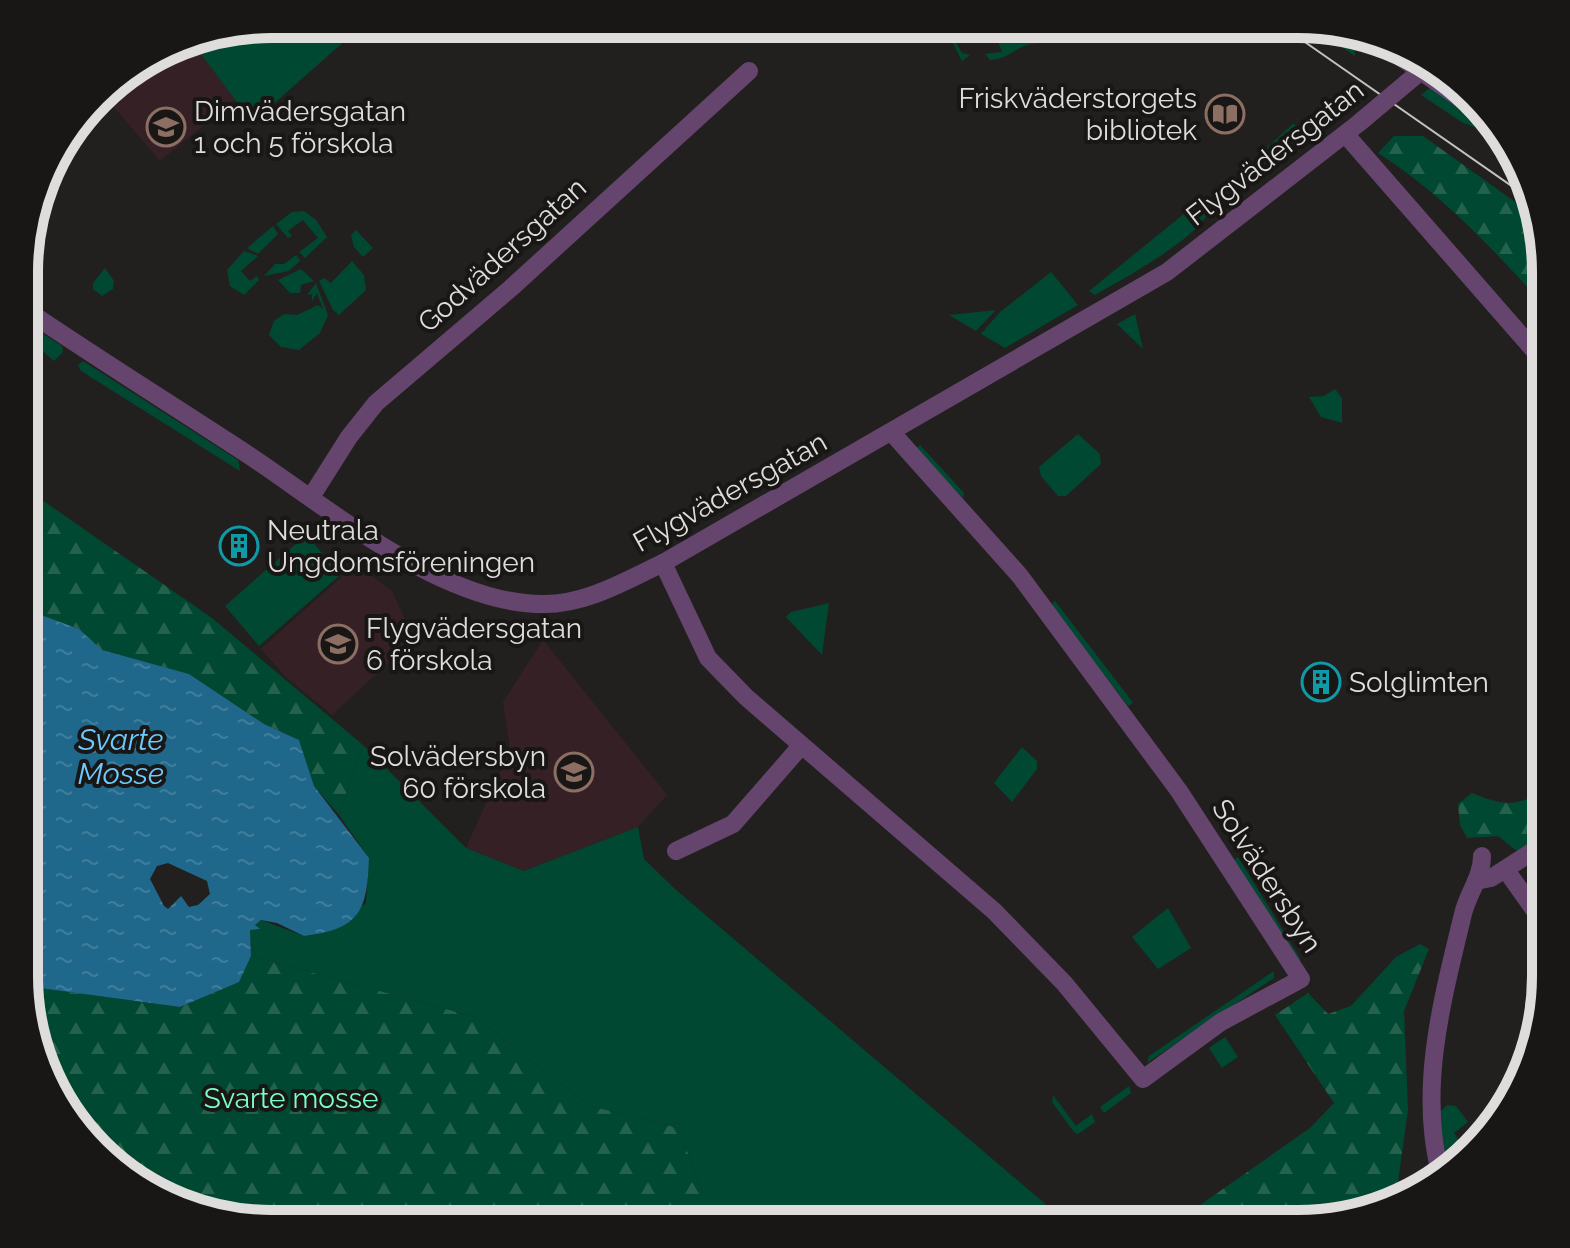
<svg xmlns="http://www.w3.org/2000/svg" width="1570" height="1248" font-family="Raleway,sans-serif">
<defs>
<pattern id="forest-firs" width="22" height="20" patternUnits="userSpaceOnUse" patternTransform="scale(2)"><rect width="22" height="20" fill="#004831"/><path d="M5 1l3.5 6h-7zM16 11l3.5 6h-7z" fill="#25624e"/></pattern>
<pattern id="water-ripples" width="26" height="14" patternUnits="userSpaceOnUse" patternTransform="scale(2)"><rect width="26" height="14" fill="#1f688b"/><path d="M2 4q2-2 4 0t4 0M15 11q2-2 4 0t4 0" fill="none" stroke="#3f7d9b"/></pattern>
</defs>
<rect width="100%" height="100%" fill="#22201e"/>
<g fill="#352125">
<path d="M219,33L260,79L160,161L102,93L109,85L192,37Z"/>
<path d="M356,564L392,591L414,639L332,715L287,678L261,649Z"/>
<path d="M543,640L667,795L638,827L524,871L466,848L510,749L503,702Z"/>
</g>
<g fill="#004831">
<path d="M272,24H349L355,32L254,121L250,120L201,54L194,37Z"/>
<path d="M943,24H955L950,33L962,53L970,55L962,61Z"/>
<path d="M968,24H1011L1042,43C1015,43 1014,58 990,60L985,54L1002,52L994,32L976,33Z"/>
<path d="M1310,25C1329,27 1340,35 1354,47L1355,56Z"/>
<path d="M1431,87L1497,135L1463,123L1421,95Z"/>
<path d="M1294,123L1303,142L1277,159L1263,151Z"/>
<path d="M1201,200L1209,210C1201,237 1121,280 1095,295L1089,291Z"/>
<path d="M304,211L316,220L327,237L305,258L299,252L318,238L303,220L288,231L292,236L288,238L276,224L292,212Z"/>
<path d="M273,226L278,234L258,254L247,248Z"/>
<path d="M356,230L373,248L363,257L354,247L351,235Z"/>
<path d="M244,251L258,256L241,271L250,281L257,276L259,280L244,295L230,286L227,270Z"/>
<path d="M296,255L300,261L289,271L264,276L275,264H284Z"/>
<path d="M352,261L364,275L366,290L339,315L333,310L319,281L324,278L331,283Z"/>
<path d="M105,268L114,281L113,289L102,296L93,289V283Z"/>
<path d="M301,269L314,281L301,285L300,293H290L278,280Z"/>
<path d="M1051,272L1078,305L1005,348L981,334L1000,312Z"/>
<path d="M316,283L328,315L320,333L299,350L281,347L269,335L274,321L284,314L297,315L318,305L323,309L317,293L312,301V294L307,295Z"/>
<path d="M996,310L976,331L949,315Z"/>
<path d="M1135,314L1143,349L1117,324Z"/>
<path d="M26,323L62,346L63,352L54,361L26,337Z"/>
<path d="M83,361L238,460L240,471L81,371L78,365Z"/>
<path d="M1335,389L1342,398V423L1321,417L1309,397L1324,396Z"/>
<path d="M1078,434L1100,454L1101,464L1066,496H1058L1041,476L1039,467Z"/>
<path d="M920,445L964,493L963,498L914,450Z"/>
<path d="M306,535L341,574L259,646L225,606Z"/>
<path d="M1055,601L1131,700L1133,703L1128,706L1055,610L1052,604Z"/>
<path d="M829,603L822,655L786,617L791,612Z"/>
<path d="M363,745L466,848L524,871L638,827L644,859L675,889L1069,1224H728L703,1192L678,1128L590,1106L475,1017L251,956L250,930L259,929L255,925L261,920L304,936L318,934L366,903L369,858L339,815Z"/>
<path d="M1022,747L1037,761V769L1012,802L994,783Z"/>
<path d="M1238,857L1300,958V963L1234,860Z"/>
<path d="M1168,908L1191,948L1158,969L1132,937Z"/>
<path d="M1274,971V978L1147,1063L1149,1056Z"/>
<path d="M1225,1037L1238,1057L1222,1068L1209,1048Z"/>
<path d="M1129,1086L1131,1093L1104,1113L1100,1107Z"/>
<path d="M1053,1095L1076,1126L1092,1114L1095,1122L1078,1134L1074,1132L1052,1102Z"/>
<path d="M1447,1105L1456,1106L1468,1122L1454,1133L1467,1152L1447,1166L1439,1113Z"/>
</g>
<g fill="url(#forest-firs)">
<path d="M1394,136H1423L1532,214L1546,272V307C1493,250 1444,195 1378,153Z"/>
<path d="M26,489L212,618L363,745L339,815L314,786L299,740L264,724L189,674L101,650L79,629L25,609Z"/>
<path d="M1546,789V837L1521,854L1498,836L1467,838L1460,825L1458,804L1472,793C1504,806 1516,808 1546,789Z"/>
<path d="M1420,944L1429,949L1404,1011L1408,1110L1398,1182L1368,1210L1298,1224H1173L1310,1128L1334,1103L1275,1015L1308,993L1328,1014L1351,1006L1396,957Z"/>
<path d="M251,956L475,1017L590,1106L678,1128L703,1192L728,1224L257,1223L178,1205L108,1162L49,1085L25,986L180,1007L238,982Z"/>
</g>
<path fill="url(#water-ripples)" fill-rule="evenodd" d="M25,609L79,629L102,650L189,674L264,724L299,740L314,786L369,858C367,910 361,929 304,936L277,923L261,920L255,925L260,929L250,930L251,956L239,982L180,1007L25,986ZM168,863L207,881L210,894L198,905L189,907L181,896L168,909L164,906L150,879L157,866Z"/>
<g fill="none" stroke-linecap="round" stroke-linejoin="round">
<g stroke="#65446d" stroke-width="18">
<path d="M1346,135L1546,364"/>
<path d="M26,310C100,360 175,407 250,456C331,510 444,605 544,604C587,604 625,581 663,563L1167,272L1359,123"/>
<path d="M311,497L349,437L376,403L511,288L749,71"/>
<path d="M663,563L708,658L746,697L994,911L1064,983L1143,1079L1221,1022L1301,979L1179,791L1020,576L893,434"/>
<path d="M676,851L733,824L801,746"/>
<path d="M1506,870L1545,925"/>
<path d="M1476,881L1491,878L1546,843"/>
<path d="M1440,1172C1418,1087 1443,997 1463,914C1468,893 1482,877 1482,856"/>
</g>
<path stroke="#65446d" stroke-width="22" d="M1379,40L1479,109"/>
<path stroke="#c4c2c0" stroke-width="2" d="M1279,24L1529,198"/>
<path stroke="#65446d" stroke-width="18" d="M1359,123L1428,65"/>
</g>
<defs>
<g id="library-ring" transform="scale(2)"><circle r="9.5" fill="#191715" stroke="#8d6e63" stroke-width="1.5"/><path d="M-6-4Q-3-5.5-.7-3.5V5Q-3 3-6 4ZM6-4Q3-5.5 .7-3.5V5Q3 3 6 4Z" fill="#8d6e63"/></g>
<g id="school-ring" transform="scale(2)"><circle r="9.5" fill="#191715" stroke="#8d6e63" stroke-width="1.5"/><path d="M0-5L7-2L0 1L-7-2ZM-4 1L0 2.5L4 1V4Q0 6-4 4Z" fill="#8d6e63"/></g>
<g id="building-ring" transform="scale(2)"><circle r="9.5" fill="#191715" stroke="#0f9aa8" stroke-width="1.5"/><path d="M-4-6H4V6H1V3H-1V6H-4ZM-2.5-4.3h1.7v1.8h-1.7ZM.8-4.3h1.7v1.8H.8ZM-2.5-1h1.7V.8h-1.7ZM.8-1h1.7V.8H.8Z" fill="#0f9aa8"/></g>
</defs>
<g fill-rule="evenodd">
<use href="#library-ring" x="1225" y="114"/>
<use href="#school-ring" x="166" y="127"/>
<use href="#building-ring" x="239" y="546"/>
<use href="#school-ring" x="338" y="644"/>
<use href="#building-ring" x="1321" y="682"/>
<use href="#school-ring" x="574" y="772"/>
</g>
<g text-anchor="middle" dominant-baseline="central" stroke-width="8" stroke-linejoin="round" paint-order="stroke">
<g font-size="28" fill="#dfdddc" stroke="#191715" text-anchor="start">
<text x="1197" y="98" text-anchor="end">Friskväderstorgets<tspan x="1197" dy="32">bibliotek</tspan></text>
<text x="194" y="111">Dimvädersgatan<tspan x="194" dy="32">1 och 5 förskola</tspan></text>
<text x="267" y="530">Neutrala<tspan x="267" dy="32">Ungdomsföreningen</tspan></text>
<text x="366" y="628">Flygvädersgatan<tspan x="366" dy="32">6 förskola</tspan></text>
<text x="1349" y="682">Solglimten</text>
<text x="546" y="756" text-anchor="end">Solvädersbyn<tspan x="546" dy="32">60 förskola</tspan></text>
</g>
<g font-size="28" fill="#dfdddc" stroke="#191715">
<text transform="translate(1275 153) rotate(-38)">Flygvädersgatan</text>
<text transform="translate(502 255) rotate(-42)">Godvädersgatan</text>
<text transform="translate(730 492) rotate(-29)">Flygvädersgatan</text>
<text transform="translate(1267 876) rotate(57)">Solvädersbyn</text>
</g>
<g font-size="28" fill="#7afec7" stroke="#191715">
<text x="291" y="1098">Svarte mosse</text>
</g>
<g font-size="30" font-style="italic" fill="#6ecafc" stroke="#191715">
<text x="121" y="739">Svarte<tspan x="121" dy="34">Mosse</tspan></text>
</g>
</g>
<path d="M0 0H1570V1248H0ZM272 38H1298A234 234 0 0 1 1532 272V976A234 234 0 0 1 1298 1210H272A234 234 0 0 1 38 976V272A234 234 0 0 1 272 38Z" fill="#191715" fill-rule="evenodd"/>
<path fill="none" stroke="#dfdddc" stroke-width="10" d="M272 38H1298A234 234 0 0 1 1532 272V976A234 234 0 0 1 1298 1210H272A234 234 0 0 1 38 976V272A234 234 0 0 1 272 38Z"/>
</svg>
